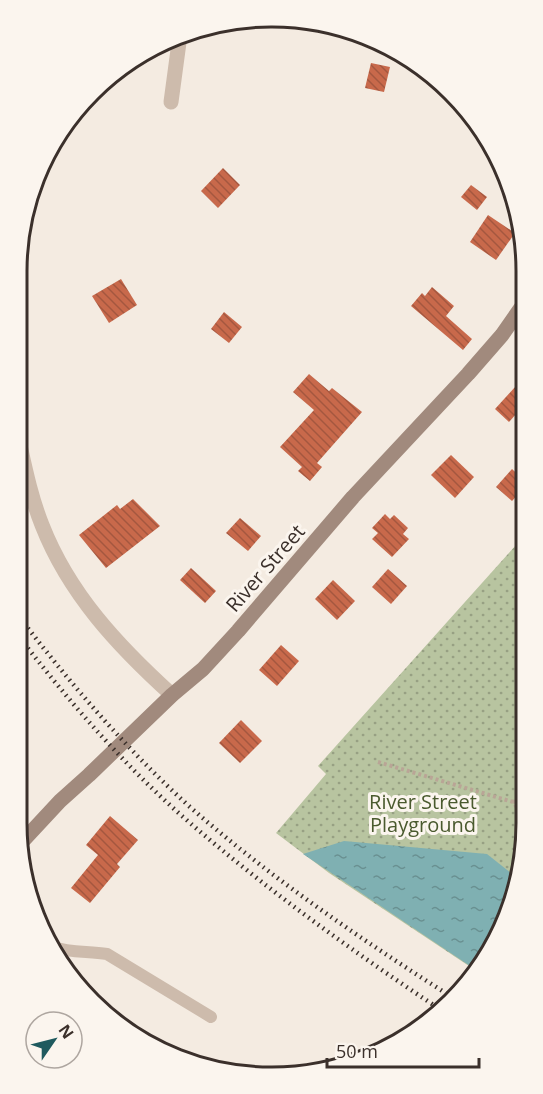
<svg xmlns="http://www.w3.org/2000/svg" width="543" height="1094" font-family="'Open Sans',sans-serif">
<defs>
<pattern id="park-dots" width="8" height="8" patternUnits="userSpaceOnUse" patternTransform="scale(1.5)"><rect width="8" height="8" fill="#b8c4a0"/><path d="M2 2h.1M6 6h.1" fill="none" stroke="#97a083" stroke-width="1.8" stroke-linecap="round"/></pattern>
<pattern id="water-ripples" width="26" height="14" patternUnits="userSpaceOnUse" patternTransform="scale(1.5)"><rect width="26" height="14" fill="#7fb0b2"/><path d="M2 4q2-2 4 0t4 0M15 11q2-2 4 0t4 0" fill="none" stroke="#699091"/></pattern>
<pattern id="building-back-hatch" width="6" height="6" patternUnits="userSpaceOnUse" patternTransform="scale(1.5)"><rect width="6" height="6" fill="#c8694b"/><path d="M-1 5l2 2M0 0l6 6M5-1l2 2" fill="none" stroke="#a4573f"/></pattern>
</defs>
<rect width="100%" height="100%" fill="#f4ebe1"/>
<path fill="url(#park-dots)" d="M525,535L526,839L500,935L475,970L329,873L276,833L326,774L318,766Z"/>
<path fill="url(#water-ripples)" d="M344,841L487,854L516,877L500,935L476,970L303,854Z"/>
<g fill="url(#building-back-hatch)">
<path d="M371,63L390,67L384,92L365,88Z"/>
<path d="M223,168L240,185L218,208L201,191Z"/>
<path d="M471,185L487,197L477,210L461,197Z"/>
<path d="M488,215L515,233L496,260L470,242Z"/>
<path d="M121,279L137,305L109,323L92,296Z"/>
<path d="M432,287L454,306L446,316L472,339L463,350L411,306L422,293L425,296Z"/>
<path d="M224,312L242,327L229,343L211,329Z"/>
<path d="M309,374L329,391L332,388L362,412L317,463L322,467L310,481L298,471L302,467L280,447L314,410L293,392Z"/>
<path d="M516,386L525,394V404L509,422L495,409Z"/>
<path d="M451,455L474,477L455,498L431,475Z"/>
<path d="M512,469L525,481V487L512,501L496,487Z"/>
<path d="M133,499L160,526L106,568L79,535L117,505L120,509Z"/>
<path d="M385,514L390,519L394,515L408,528L403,534L409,539L392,557L372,539L378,533L372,528Z"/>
<path d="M240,518L261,536L248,551L226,533Z"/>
<path d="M191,568L216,591L205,603L180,580Z"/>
<path d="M388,569L407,586L391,604L372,587Z"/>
<path d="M333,580L355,601L337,620L315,599Z"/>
<path d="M281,645L299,661L277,686L259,670Z"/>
<path d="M241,720L262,741L240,763L219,743Z"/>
<path d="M110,816L138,840L117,864L120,867L90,903L71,888L98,855L86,845Z"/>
</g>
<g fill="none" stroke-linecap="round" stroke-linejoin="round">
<g stroke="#b9a596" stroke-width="4" stroke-dasharray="3 3" stroke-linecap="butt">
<path d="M378,762L513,802L526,820"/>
<path d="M513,802L526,799"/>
</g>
<path stroke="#cdbbac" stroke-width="12" d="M53,947C70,953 89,951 107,954L211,1017"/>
<g stroke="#cdbbac" stroke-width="15">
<path d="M171,102L180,35"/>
<path d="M17,432C24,463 30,495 42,525C69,594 118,646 172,695"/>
</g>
<path stroke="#a18a7d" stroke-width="15" d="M20,844L60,801L89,775L172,695L203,669L238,631L353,497L468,374L502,335L525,302"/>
<g stroke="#3b302b" stroke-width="4.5" stroke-dasharray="1.5 4.5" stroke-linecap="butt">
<path d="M17,614C69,682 126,749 190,807C272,879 362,940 455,999"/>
<path d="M17,634C66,698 121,762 182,816C263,887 352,951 441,1010"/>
</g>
</g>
<g text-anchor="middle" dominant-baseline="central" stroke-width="6" stroke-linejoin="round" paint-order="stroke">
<g font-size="20" fill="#3b302b" stroke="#fbf5ee">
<text transform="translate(265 568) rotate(-49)">River Street</text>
</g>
<g font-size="20" fill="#4a5a2e" stroke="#fbf5ee">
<text x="423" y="801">River Street<tspan x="423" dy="23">Playground</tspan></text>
</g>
</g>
<path d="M0 0H543V1094H0ZM271 27H272A244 244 0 0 1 516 271V823A244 244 0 0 1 272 1067H271A244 244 0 0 1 27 823V271A244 244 0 0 1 271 27Z" fill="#fbf5ee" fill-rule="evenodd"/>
<path fill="none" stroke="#3b302b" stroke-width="3" d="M271 27H272A244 244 0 0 1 516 271V823A244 244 0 0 1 272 1067H271A244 244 0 0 1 27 823V271A244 244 0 0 1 271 27Z"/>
<g transform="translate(54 1040) rotate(55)"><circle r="28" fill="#fbf5ee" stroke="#aea6a0" stroke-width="1.5"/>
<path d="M0-4.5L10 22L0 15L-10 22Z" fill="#1f5a5e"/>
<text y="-9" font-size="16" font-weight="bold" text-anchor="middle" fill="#3b302b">N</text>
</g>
<path d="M327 1058v9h152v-9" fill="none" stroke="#3b302b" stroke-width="3"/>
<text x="336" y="1058" font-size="18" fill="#3b302b" stroke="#fbf5ee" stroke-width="4.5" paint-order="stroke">50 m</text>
</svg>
